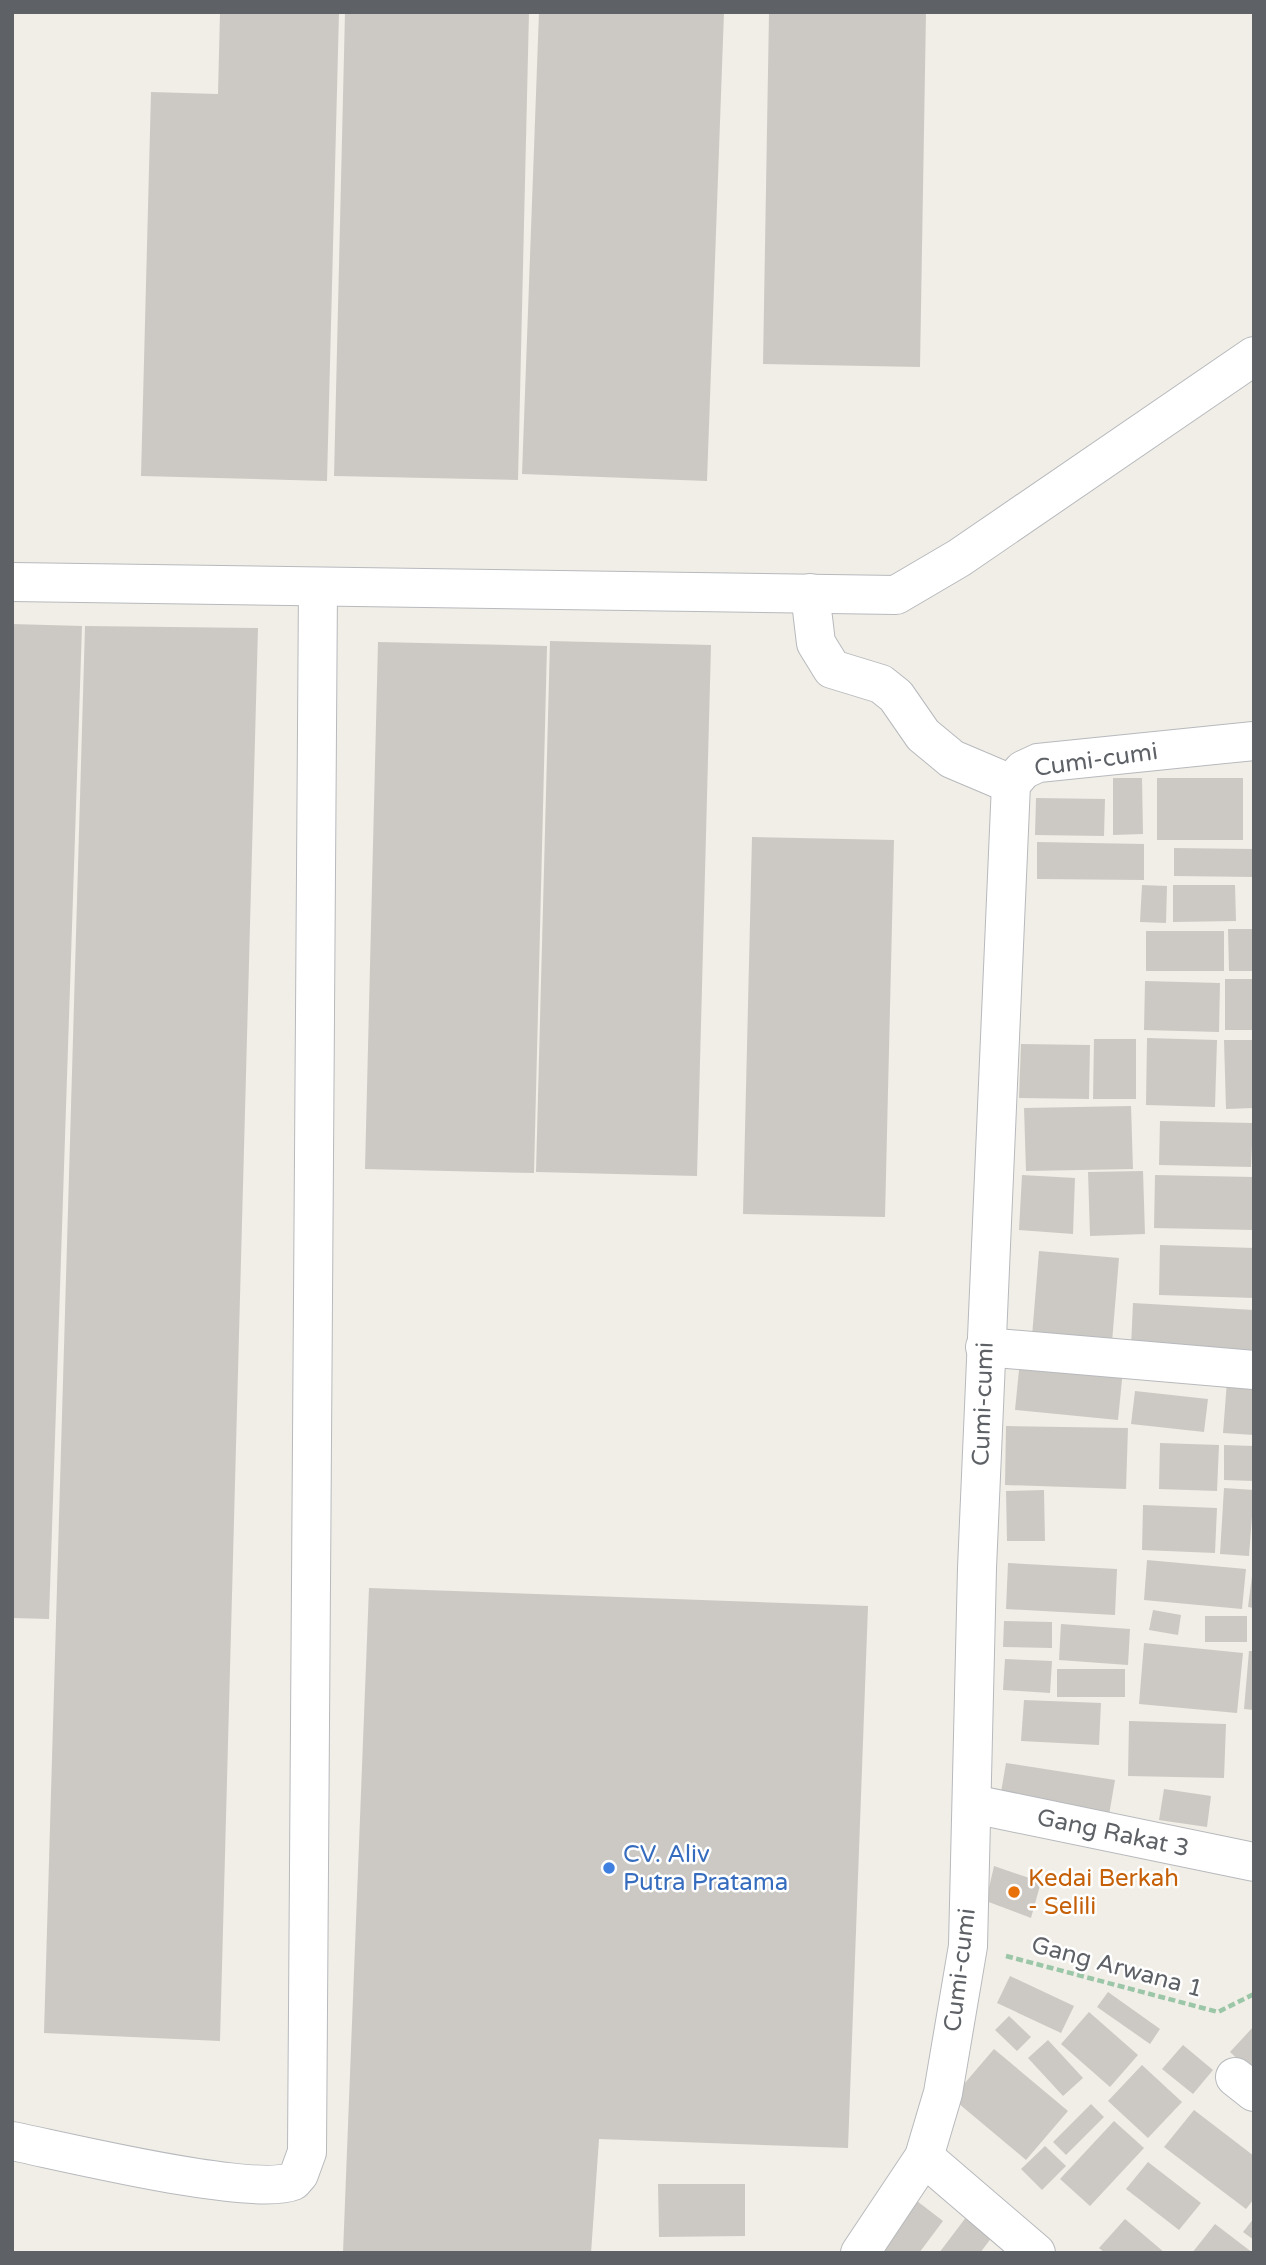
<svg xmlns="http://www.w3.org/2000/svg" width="1266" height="2265" font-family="'Varela Round',sans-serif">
<rect width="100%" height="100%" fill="#f0eee6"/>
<g fill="#ccc9c4">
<path d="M220,12H339L327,481L141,476L151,92L218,94Z"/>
<path d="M345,12H529L518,480L334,476Z"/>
<path d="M539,12H724L707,481L522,474Z"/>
<path d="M769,12H926L920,367L763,364Z"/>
<path d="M12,624L82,626L49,1619L12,1618Z"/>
<path d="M85,626L258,628L220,2041L44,2033Z"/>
<path d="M550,641L711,645L697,1176L536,1172Z"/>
<path d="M378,642L547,646L534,1173L365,1169Z"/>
<path d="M1113,778H1142L1143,834L1113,835Z"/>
<rect x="1157" y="778" width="86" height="62"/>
<path d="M1036,798L1105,799L1104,836L1035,835Z"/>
<path d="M752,837L894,840L885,1217L743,1214Z"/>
<path d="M1037,842L1144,844V880L1037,879Z"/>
<path d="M1174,848L1254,849V877L1174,876Z"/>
<path d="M1142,885L1167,886L1166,923L1140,922Z"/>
<path d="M1173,885H1235L1236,921L1173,922Z"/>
<path d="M1228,929H1254V971H1229Z"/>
<rect x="1146" y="931" width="78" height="40"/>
<rect x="1225" y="979" width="29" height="51"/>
<path d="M1145,981L1220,983L1219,1032L1144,1030Z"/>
<path d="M1147,1038L1217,1040L1215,1107L1146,1105Z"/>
<path d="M1094,1039H1136V1099H1093Z"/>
<path d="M1224,1040H1254V1108L1226,1109Z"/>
<path d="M1021,1044L1090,1045L1089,1099L1019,1098Z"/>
<path d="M1131,1106L1133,1169L1026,1171L1024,1108Z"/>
<path d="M1160,1121L1253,1123L1251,1167L1159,1165Z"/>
<path d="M1143,1171L1145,1234L1090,1236L1088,1172Z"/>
<path d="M1022,1175L1075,1178L1073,1234L1019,1230Z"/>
<path d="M1155,1175L1254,1177V1230L1154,1228Z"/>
<path d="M1160,1245L1254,1248V1298L1159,1295Z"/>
<path d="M1039,1251L1119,1258L1112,1342L1032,1336Z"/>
<path d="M1133,1303L1254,1310V1353L1131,1347Z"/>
<path d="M1020,1360L1123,1370L1118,1420L1015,1410Z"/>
<path d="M1227,1381L1254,1383V1435L1223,1433Z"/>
<path d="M1135,1391L1208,1399L1204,1432L1131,1424Z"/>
<path d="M1006,1426L1128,1428L1126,1489L1005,1485Z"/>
<path d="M1160,1443L1219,1445L1217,1491L1159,1489Z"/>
<path d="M1224,1445L1254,1446V1481L1224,1480Z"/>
<path d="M1224,1488L1254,1490L1249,1556L1220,1554Z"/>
<path d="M1044,1490L1045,1541H1007L1006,1491Z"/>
<path d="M1143,1505L1217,1508L1215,1553L1142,1550Z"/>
<path d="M1147,1560L1246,1569L1242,1609L1144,1600Z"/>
<path d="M1008,1563L1117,1569L1115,1615L1006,1609Z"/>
<path d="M1252,1576L1254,1577V1608L1248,1607Z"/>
<path d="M369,1588L868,1606L848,2148L599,2139L591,2253H343Z"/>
<path d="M1153,1610L1181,1615L1178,1635L1149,1630Z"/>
<rect x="1205" y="1616" width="42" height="26"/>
<path d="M1004,1621L1052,1622V1648L1003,1647Z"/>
<path d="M1061,1624L1130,1629L1128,1665L1059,1660Z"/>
<path d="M1144,1643L1243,1653L1237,1713L1139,1704Z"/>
<path d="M1249,1651H1254V1710L1244,1709Z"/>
<path d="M1005,1659L1052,1661L1050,1693L1003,1690Z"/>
<rect x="1057" y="1669" width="68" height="28"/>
<path d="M1024,1700L1101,1703L1099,1745L1021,1741Z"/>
<path d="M1129,1721L1226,1724L1224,1778L1128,1776Z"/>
<path d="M1006,1763L1115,1780L1108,1821L999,1804Z"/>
<path d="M1164,1789L1211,1796L1207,1827L1159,1820Z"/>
<path d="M994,1866L1041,1882L1031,1918L986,1901Z"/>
<path d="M1010,1976L1074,2006L1061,2033L997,2003Z"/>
<path d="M1108,1992L1160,2029L1150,2044L1097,2007Z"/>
<path d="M1089,2012L1138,2055L1110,2087L1061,2044Z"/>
<path d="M1009,2016L1031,2037L1017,2051L995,2030Z"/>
<path d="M1254,2026V2074L1230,2052Z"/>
<path d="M1048,2040L1083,2078L1063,2096L1028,2058Z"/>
<path d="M1183,2045L1213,2070L1193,2094L1162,2069Z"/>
<path d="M994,2049L1068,2111L1026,2160L952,2098Z"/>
<path d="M1142,2065L1182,2102L1148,2138L1108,2101Z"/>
<path d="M1091,2104L1104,2117L1066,2155L1053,2142Z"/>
<path d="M1194,2110L1254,2156V2199L1246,2209L1164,2147Z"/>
<path d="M1114,2121L1144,2148L1090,2206L1060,2179Z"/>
<path d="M1045,2146L1066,2166L1042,2190L1021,2169Z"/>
<path d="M1148,2162L1201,2203L1179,2230L1126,2189Z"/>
<path d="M658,2184H745V2236L659,2237Z"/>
<path d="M917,2201L943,2221L919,2253H876Z"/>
<path d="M967,2216L992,2237L980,2253H939Z"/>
<path d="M1254,2218V2240L1243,2232Z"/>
<path d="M1125,2219L1165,2253H1105L1099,2248Z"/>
<path d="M1215,2224L1253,2253H1192Z"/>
</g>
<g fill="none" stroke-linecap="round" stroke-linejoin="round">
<g stroke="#b7b9bd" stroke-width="40">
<g id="minor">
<path d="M12,582L896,595L959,558L1254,356"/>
<path d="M810,593L816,643L832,669L881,684L896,696L923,735L952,759L1011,784"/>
<path d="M985,1347L1254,1370"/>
<path d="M973,1804L1254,1862"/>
<path d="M1235,2077L1254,2092"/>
<path d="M12,2141C62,2151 254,2198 293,2181L299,2174L307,2152L318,587"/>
<path d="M924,2157L1036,2253"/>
<path d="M860,2253L924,2157L943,2093L968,1946L977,1568L1011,784L1023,770L1038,763L1254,741"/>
</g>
</g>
<path stroke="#9bc6a7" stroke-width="4.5" stroke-dasharray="7 3.5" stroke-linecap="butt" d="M1006,1956L1218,2012L1254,1994"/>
<use href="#minor" stroke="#fff" stroke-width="38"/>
</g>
<circle fill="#3f7fe0" stroke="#fff" stroke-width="2.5" cx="609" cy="1868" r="7"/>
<circle fill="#e8710a" stroke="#fff" stroke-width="2.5" cx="1014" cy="1892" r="7"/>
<g text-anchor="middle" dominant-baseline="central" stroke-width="5" stroke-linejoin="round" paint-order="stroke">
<g font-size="24" fill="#5e6267" stroke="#fff">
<text transform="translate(1096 760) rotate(-8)">Cumi-cumi</text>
<text transform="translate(983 1404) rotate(-88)">Cumi-cumi</text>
<text transform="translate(1113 1833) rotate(12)">Gang Rakat 3</text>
<text transform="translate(1117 1967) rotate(15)">Gang Arwana 1</text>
<text transform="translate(960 1970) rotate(-83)">Cumi-cumi</text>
</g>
<g font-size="24" fill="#366cbe" stroke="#fff" text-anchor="start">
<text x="623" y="1854">CV. Aliv<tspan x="623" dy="28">Putra Pratama</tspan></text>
</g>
<g font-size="24" fill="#c56008" stroke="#fff" text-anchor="start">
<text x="1028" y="1878">Kedai Berkah<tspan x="1028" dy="28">- Selili</tspan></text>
</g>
</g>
<rect width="1266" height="2265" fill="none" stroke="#5e6267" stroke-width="28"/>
</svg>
